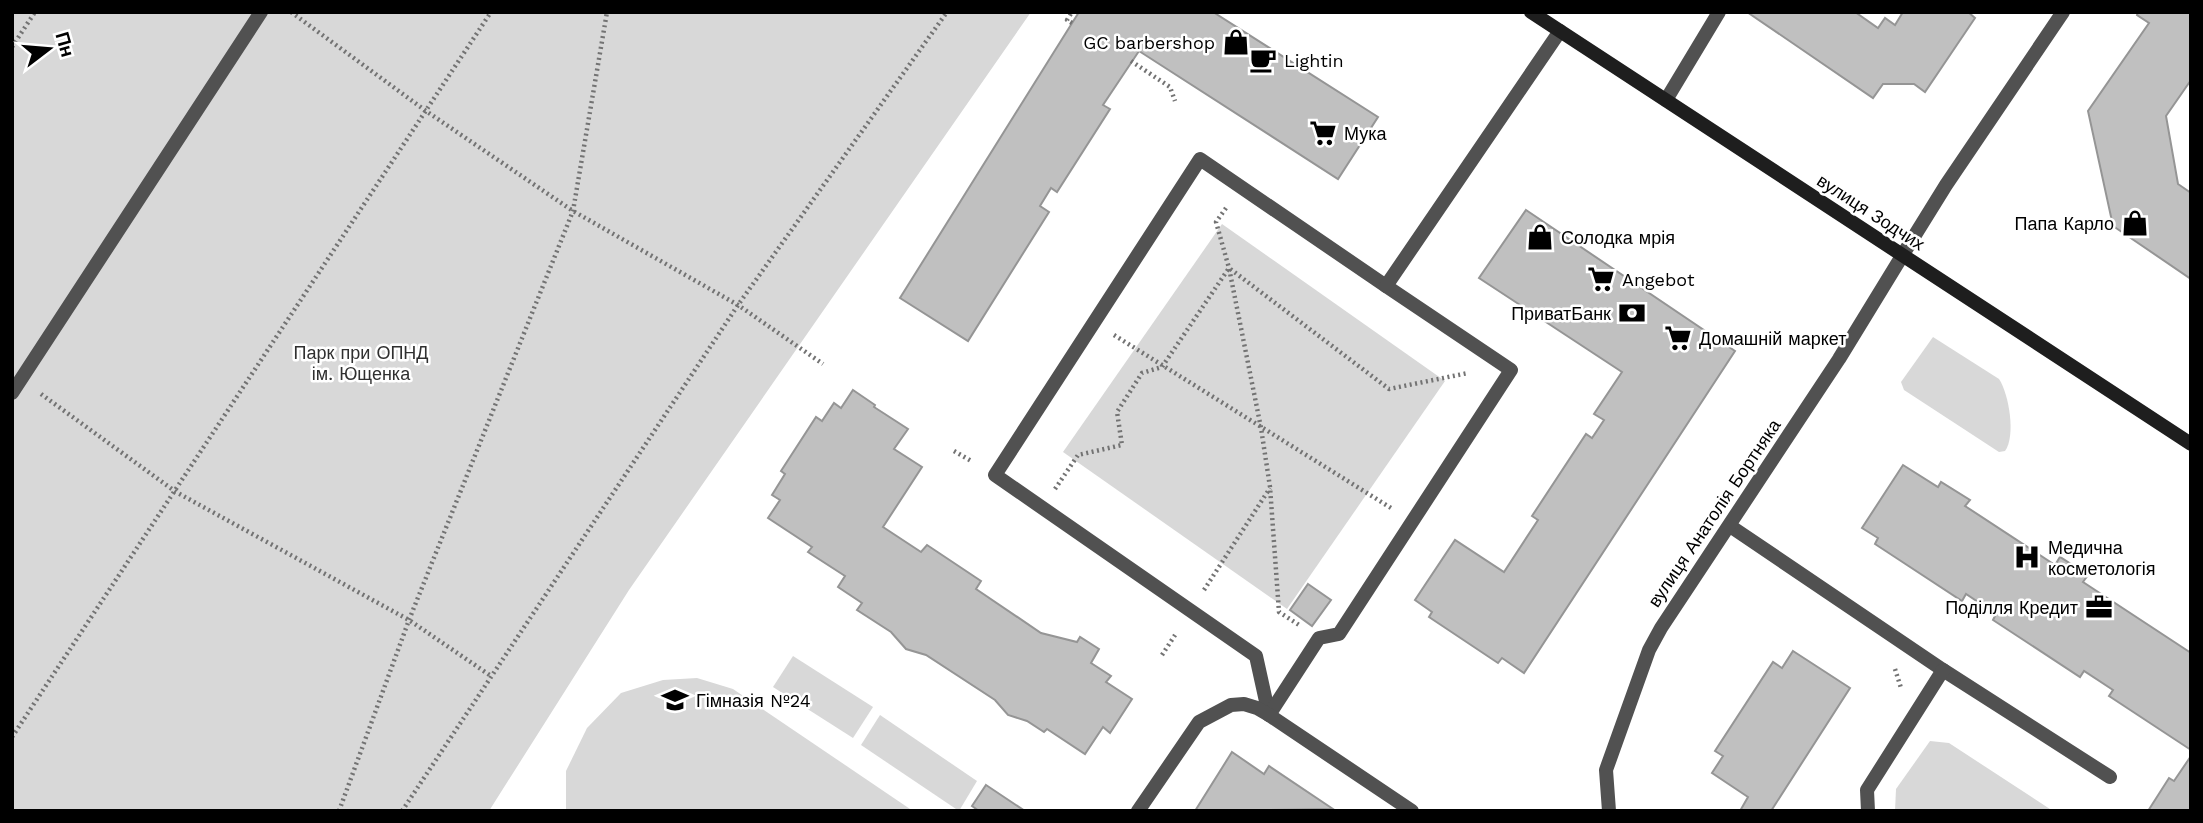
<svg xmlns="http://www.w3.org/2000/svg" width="2203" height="823" font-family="'Work Sans',sans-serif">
<rect width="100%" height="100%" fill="#fff"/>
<g fill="#d8d8d8">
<path d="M12,12H1031L629,590L489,811H12Z"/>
<path d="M1222,224L1445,381L1287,609L1063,452Z"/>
<path d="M1933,337L1999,379C2009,394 2016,436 2005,451L1999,452L1904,390L1901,382Z"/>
<path d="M793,656L873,707L853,738L773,687Z"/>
<path d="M697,678L733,689L913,811H566V771L587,728L621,693L663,680Z"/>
<path d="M880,715L977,781L959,811L861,745Z"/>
<path d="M1930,741L1949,743L2053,811H1895L1896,789Z"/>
</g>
<g fill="#c0c0c0" stroke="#959595" stroke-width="2">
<path d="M1079,12H1213L1378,117L1338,179L1139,51L1103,105L1110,109L1057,192L1051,188L1040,206L1049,212L968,341L900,298Z"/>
<path d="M1747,12H1855L1878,28L1885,18L1895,25L1903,12H1968L1975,18L1925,92L1914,84H1883L1873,98Z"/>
<path d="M2138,12H2191V80L2166,116L2178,184L2191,193V279L2113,226L2088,111L2149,23L2137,15Z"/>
<path d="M1526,210L1735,351L1524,673L1502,658L1498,663L1429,617L1432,612L1415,600L1455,540L1504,572L1538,520L1532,516L1586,434L1592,438L1604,420L1594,414L1622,372L1479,278Z"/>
<path d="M853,390L875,405L874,407L908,429L894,449L922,467L883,527L921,552L927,545L981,581L976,589L1041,633L1077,642L1080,637L1099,649L1091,663L1111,676L1106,682L1132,699L1110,733L1103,727L1085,754L1047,729L1044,732L1027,721L1008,715L995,700L926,655L906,649L891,632L857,610L862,603L838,587L845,576L808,552L812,547L768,518L780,500L772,495L785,474L781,471L816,417L822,421L834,403L841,408Z"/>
<path d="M1903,465L1938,487L1941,482L1970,500L1965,506L2055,565L2060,557L2088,575L2083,582L2191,653V750L2109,696L2113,690L2084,671L2080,677L1993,620L1996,614L1966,594L1962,601L1875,544L1878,538L1862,528Z"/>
<path d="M1308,584L1331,600L1312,626L1290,610Z"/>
<path d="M1793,651L1850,688L1771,811H1740L1748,797L1712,773L1723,756L1715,751L1773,662L1782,668Z"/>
<path d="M1232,752L1264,774L1269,766L1333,809L1195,811Z"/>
<path d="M2191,756V811H2148L2169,778L2174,781Z"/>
<path d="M986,785L1025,811H979L972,806Z"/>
</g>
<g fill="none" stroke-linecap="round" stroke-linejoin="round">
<g stroke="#737373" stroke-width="4.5" stroke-dasharray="2 3.5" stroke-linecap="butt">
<path d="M291,12L426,111L573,211L738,305L823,364"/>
<path d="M1072,23L1067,20L1072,12"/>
<path d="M12,47L35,12"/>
<path d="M1131,61L1170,87L1175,101"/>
<path d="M1226,208L1216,222L1229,268L1261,428L1270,487L1279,612L1299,625"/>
<path d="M1114,335L1391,508"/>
<path d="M41,394L176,492L409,620L491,676"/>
<path d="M954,451L973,462"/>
<path d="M1055,489L1078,455L1122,445L1117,412L1142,373L1162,367L1229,268L1389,389L1468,373"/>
<path d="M1204,590L1270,488"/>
<path d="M1162,655L1177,632"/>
<path d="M1895,669L1901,688"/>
<path d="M12,737L491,12"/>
<path d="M339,811L409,620L573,211L607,12"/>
<path d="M402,811L738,305L947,12"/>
</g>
<g stroke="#515151" stroke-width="14">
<path d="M1666,100L1719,12"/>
<path d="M1902,256L1946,185L2063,12"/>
<path d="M1730,526L1943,670L2110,777"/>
<path d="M1269,715L1256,656L995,475L1200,159L1386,286"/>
<path d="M1269,715L1319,638L1339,634L1511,370L1386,286L1560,31"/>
<path d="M1138,811L1199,722L1231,705L1244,704L1257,708L1269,715L1412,811"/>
<path d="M1868,811L1867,790L1943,670"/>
</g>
<path stroke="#515151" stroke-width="14" d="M12,393L261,12"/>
<path stroke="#515151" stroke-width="14" d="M1609,811L1606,770L1649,650L1661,628L1839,359L1902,256"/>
<path stroke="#1e1e1e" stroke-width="14" d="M1531,12L2191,444"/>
</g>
<defs>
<g id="shop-bare" transform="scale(2.1)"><path d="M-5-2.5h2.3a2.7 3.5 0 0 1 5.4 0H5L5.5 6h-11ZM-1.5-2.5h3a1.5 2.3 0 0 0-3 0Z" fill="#000" stroke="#fff" stroke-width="2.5" paint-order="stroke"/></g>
<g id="cafe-bare" transform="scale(2.1)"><path d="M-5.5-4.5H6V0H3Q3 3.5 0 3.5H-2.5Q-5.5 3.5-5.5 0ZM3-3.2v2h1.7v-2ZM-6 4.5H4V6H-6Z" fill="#000" stroke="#fff" stroke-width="2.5" paint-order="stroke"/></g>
<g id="supermarket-bare" transform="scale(2.1)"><path d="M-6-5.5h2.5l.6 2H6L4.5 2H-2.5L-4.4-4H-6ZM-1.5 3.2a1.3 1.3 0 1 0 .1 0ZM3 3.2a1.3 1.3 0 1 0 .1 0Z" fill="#000" stroke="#fff" stroke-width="2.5" paint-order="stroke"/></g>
<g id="bank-bare" transform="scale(2.1)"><path d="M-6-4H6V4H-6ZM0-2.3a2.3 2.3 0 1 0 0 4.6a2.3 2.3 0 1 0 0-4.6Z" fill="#000" stroke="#fff" stroke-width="2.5" paint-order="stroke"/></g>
<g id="hospital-bare" transform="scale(2.1)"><path d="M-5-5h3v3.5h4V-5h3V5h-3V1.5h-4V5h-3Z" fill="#000" stroke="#fff" stroke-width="2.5" paint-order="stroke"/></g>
<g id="office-bare" transform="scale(2.1)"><path d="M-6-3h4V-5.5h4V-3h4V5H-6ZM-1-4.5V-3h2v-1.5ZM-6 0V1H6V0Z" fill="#000" stroke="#fff" stroke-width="2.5" paint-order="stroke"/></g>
<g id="school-bare" transform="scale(2.1)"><path d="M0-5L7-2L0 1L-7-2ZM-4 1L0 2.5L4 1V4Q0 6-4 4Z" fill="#000" stroke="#fff" stroke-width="2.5" paint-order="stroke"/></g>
</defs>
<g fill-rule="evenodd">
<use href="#shop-bare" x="1236" y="42"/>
<use href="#cafe-bare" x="1263" y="60"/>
<use href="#supermarket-bare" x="1323" y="133"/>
<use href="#shop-bare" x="2135" y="223"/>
<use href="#shop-bare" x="1540" y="237"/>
<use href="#supermarket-bare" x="1601" y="279"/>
<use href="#bank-bare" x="1632" y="313"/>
<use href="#supermarket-bare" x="1678" y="338"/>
<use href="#hospital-bare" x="2027" y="557"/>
<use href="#office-bare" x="2099" y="607"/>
<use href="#school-bare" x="675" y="700"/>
</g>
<g text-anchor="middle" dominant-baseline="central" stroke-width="5" stroke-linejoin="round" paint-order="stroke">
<g font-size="18" fill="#000" stroke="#fff" text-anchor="start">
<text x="1215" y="42" text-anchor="end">GC barbershop</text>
<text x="1284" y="60">Lightin</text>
<text x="1344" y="133">Мука</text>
<text x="2114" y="223" text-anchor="end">Папа Карло</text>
<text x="1561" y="237">Солодка мрія</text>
<text x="1622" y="279">Angebot</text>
<text x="1611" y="313" text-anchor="end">ПриватБанк</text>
<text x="1699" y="338">Домашній маркет</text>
<text x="2048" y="547">Медична<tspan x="2048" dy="21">косметологія</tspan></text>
<text x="2078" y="607" text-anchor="end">Поділля Кредит</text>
<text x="696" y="700">Гімназія №24</text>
</g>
<g font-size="18" fill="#000" stroke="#fff">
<text transform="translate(1871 212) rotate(33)">вулиця Зодчих</text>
<text transform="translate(1714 513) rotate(-56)">вулиця Анатолія Бортняка</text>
</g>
<g font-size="18" fill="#2f2f2f" stroke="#fff">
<text x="361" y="352">Парк при ОПНД<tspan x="361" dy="21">ім. Ющенка</tspan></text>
</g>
</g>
<rect width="2203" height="823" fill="none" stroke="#000000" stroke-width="28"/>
<g transform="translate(49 49) rotate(74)" stroke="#ffffff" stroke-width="5" paint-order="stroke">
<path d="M0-5L12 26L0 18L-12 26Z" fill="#000000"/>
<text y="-10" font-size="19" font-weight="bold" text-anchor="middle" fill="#000000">Пн</text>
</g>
</svg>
